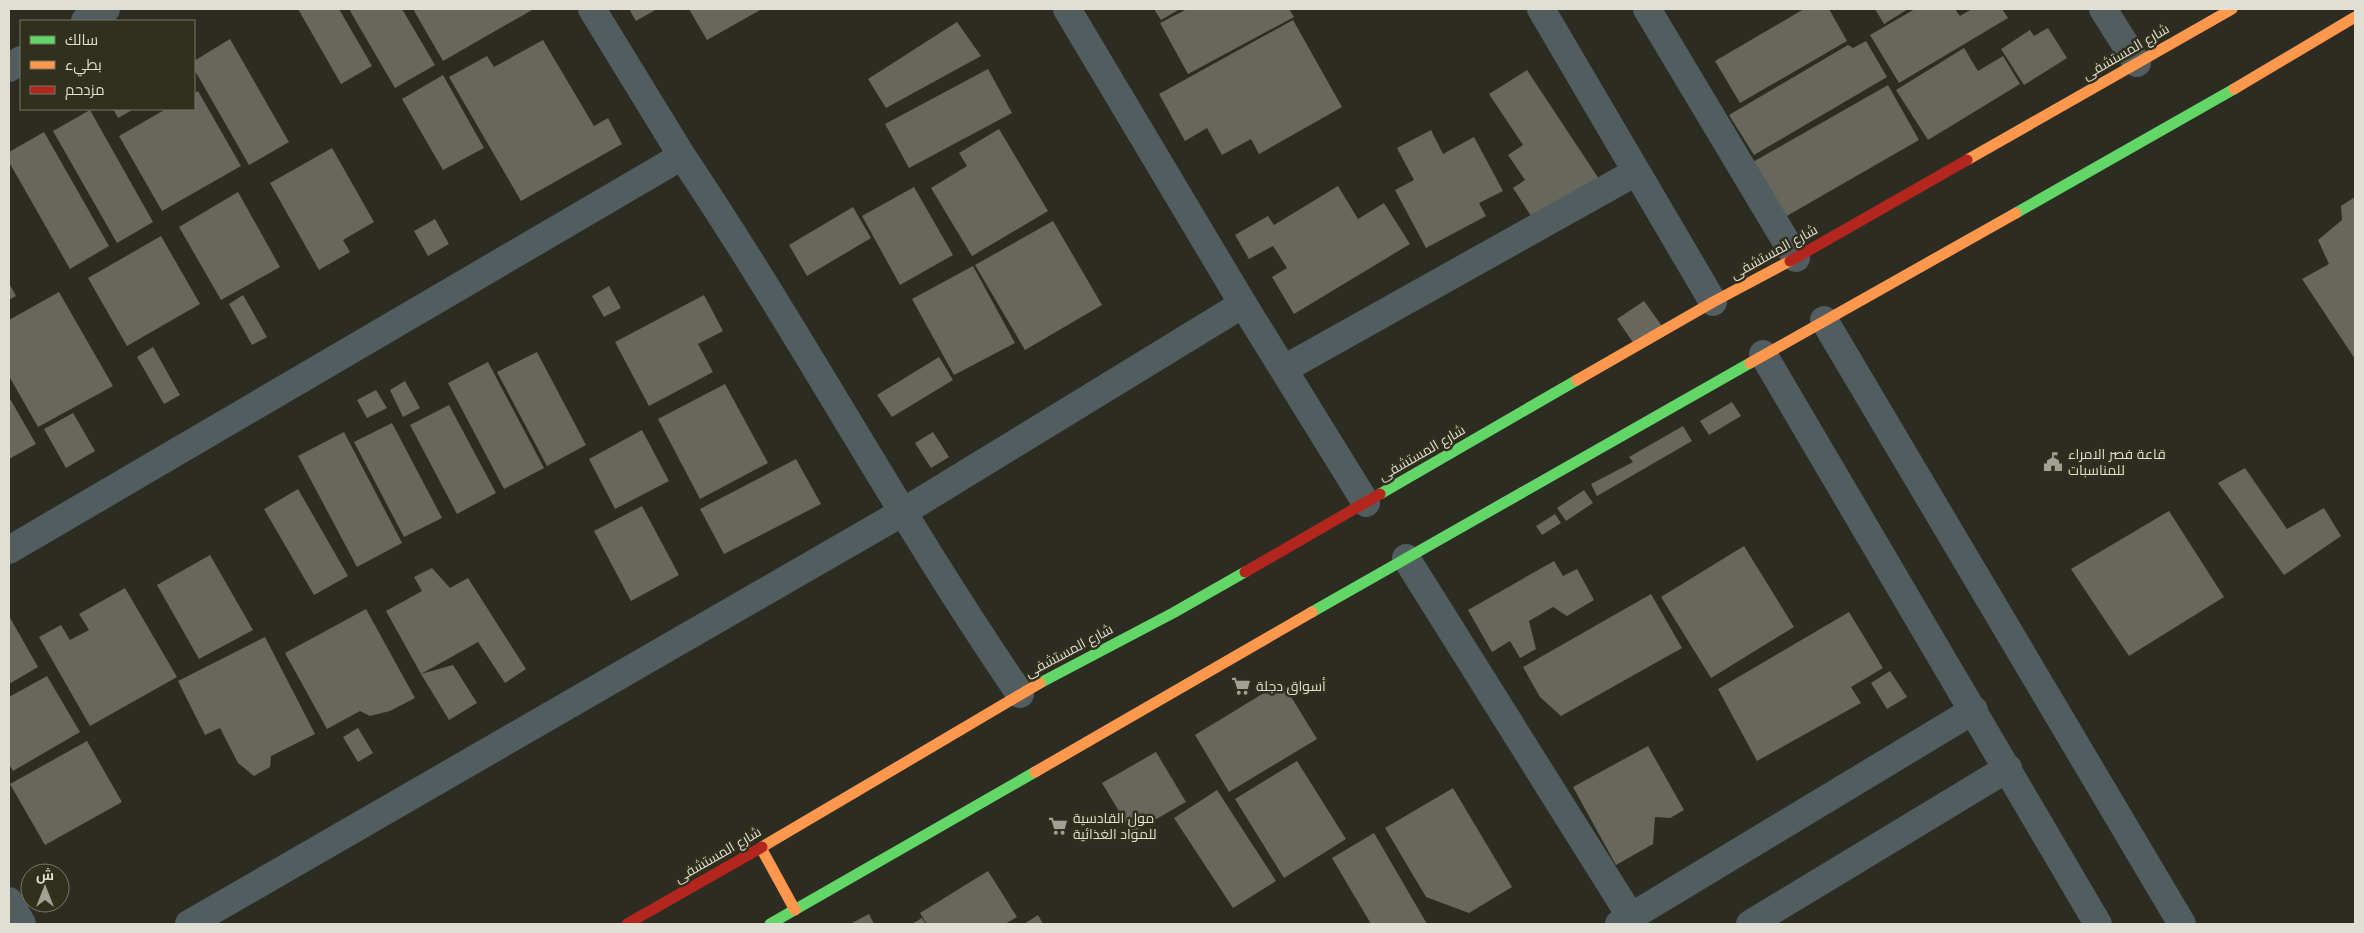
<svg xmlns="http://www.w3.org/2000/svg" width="2364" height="933" font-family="'Nunito Sans',Cairo,sans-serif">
<rect width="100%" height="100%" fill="#2c2c22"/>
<g fill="#67675e">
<path d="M298,9H339L372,66L341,84Z"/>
<path d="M349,9H402L435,65L395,88Z"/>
<path d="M413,9H532V10L443,61Z"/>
<path d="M629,9H657L636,21Z"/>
<path d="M689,9H762L707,40Z"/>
<path d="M1154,9H1180L1161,20Z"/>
<path d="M1187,9H1289L1294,17L1188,74L1160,23Z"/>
<path d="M1804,9H1829L1847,41L1740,103L1715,61Z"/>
<path d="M1875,9H1908L1884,24Z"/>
<path d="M1915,9H1955L1960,16L1972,9H2002L2008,18L1899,83L1870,35Z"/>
<path d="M1293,20L1342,107L1259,154L1251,139L1222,155L1207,128L1185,141L1159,94Z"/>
<path d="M957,22L981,56L886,108L868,79Z"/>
<path d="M2048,28L2067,58L2024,85L2001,49L2030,30L2034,36Z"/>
<path d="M230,39L289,142L249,165L194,69V61Z"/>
<path d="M543,40L594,126L608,118L622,144L521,201L449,77L487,56L494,67Z"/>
<path d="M1866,41L1887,77L1754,155L1729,115L1848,45L1853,48Z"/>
<path d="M1964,48L1978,71L2003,56L2020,84L1928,140L1896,90Z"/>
<path d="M988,69L1012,113L909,168L885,124Z"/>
<path d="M1527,70L1599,179L1535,222L1513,188L1525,180L1508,155L1523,145L1489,94Z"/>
<path d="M443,75L484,148L443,170L402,99Z"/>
<path d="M1888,85L1919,140L1778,221L1746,166Z"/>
<path d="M198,91L241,166L162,211L119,136L166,109H194V93Z"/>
<path d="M113,109H134L118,118Z"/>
<path d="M90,110L153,222L117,243L53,131Z"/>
<path d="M999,129L1048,211L972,256L931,188L967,166L959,153Z"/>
<path d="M1431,130L1443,154L1474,137L1503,191L1479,203L1486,216L1426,248L1395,190L1414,180L1397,148Z"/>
<path d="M44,132L109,246L70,269L9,162V152Z"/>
<path d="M332,148L374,222L343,240L350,252L319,270L270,183Z"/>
<path d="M1338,186L1358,219L1384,203L1410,244L1294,314L1272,277L1287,268L1273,246L1249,259L1235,235L1268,216L1274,225Z"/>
<path d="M914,187L953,255L900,285L862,216Z"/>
<path d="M238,192L280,267L221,300L179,227Z"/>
<path d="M2355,197V359L2302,279L2329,264L2318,240L2342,220L2341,206Z"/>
<path d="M853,207L871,238L807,276L789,245Z"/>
<path d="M435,219L449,244L428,256L414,231Z"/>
<path d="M1053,221L1102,305L1025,350L975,265Z"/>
<path d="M161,236L200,304L127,346L88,278Z"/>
<path d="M973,266L1015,343L954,375L912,299Z"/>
<path d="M9,283L16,296L9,300Z"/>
<path d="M609,286L621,308L604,317L592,296Z"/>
<path d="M59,292L113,386L38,427L9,376V320Z"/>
<path d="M243,295L267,337L252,345L229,304Z"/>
<path d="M704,295L723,331L698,344L713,372L649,406L615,342Z"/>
<path d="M1644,301L1662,326L1634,344L1617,319Z"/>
<path d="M153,347L180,395L164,404L137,357Z"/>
<path d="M537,352L586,445L547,466L497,372Z"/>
<path d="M939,357L953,380L892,417L877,395Z"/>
<path d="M488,362L544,468L504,489L448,383Z"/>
<path d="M405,381L420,408L403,417L390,390Z"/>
<path d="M725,384L768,463L700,499L658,419Z"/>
<path d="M376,390L387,408L367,418L357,400Z"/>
<path d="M9,397L36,444L9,459Z"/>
<path d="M1732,402L1741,416L1709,435L1700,421Z"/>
<path d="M449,405L496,493L457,514L410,425Z"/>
<path d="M73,413L95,451L66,468L44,429Z"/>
<path d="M392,423L442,518L404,537L354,442Z"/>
<path d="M1683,426L1692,441L1597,496L1591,484L1633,462L1629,457Z"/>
<path d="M642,430L669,481L615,509L589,459Z"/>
<path d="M344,432L402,543L357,567L298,456Z"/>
<path d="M933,432L949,457L931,468L915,443Z"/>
<path d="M796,459L821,504L724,554L700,509Z"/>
<path d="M2245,468L2287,529L2324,508L2341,536L2284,575L2218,483Z"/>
<path d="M298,489L348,576L314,595L264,509Z"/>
<path d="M1584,490L1593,503L1566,521L1557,508Z"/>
<path d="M642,506L679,575L631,601L594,531Z"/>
<path d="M2169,511L2224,597L2129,656L2071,569Z"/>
<path d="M1555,514L1561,523L1542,535L1536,526Z"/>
<path d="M1744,546L1794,627L1711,678L1661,597Z"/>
<path d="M210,555L253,630L199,659L157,585Z"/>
<path d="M1554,561L1563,576L1577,569L1594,600L1567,616L1553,607L1529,621L1536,649L1520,658L1510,641L1492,652L1468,610Z"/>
<path d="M432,568L450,588L468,578L526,669L505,683L478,642L421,674L386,611L422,591L414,577Z"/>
<path d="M125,588L177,677L90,726L39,637L61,625L70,640L89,630L79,614Z"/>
<path d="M1651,594L1682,648L1561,716L1540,697L1523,667Z"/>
<path d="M366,609L415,698L390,711L370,716L360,711L327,729L285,653Z"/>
<path d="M1849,612L1883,668L1851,687L1861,703L1757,761L1718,689Z"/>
<path d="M9,616L38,667L9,684Z"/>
<path d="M265,637L315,734L271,756L270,767L254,776L238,763L220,728L205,735L178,681Z"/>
<path d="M453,665L477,703L449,720L421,674Z"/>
<path d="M1890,671L1907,697L1887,709L1871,683Z"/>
<path d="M47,676L80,732L13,771L9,764V697Z"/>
<path d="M1282,682L1317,739L1229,792L1195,735Z"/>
<path d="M358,728L373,753L358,762L343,737Z"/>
<path d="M87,741L122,802L45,845L10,784Z"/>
<path d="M1648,746L1684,810L1670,818L1655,817L1653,844L1616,865L1573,787Z"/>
<path d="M1156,752L1186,802L1132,833L1102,783Z"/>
<path d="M1297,761L1346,839L1284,878L1235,799Z"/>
<path d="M1453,788L1512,887L1469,913L1426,897L1385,828Z"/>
<path d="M1217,790L1276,881L1233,908L1174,818Z"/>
<path d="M1374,833L1427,924H1371L1332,858Z"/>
<path d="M988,871L1017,917L1005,924H927L920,913Z"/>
<path d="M869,914L874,924H850Z"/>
<path d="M1038,915L1043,924H1024Z"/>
<path d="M922,918L926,924H912Z"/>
</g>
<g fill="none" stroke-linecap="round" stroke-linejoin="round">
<g stroke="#525d60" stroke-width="28">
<path d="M592,9L682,156"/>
<path d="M1067,9L1243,304L1366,503"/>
<path d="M1541,9L1713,302"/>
<path d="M1647,9L1796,258"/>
<path d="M2103,9L2137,63"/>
<path d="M85,21L106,9"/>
<path d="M9,68L21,60"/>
<path d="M1824,320L2182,924"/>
<path d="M1763,354L2098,924"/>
<path d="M1284,369L1636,172"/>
<path d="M9,550L682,156C800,332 900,519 1020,694"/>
<path d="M1406,558L1631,917"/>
<path d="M9,901L22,924"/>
<path d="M189,924L903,512L1243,304"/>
<path d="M1619,924L1974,710"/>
<path d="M1750,924L2008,768"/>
</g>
<g stroke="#63d668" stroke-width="11">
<path d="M2016,213L2234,89"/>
<path d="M1380,494L1577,380"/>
<path d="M1312,612L1750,363"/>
<path d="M1040,683L1173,613L1245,572"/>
<path d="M770,924L1035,772"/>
</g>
<g stroke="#ff974d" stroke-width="11">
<path d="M2234,89L2355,17"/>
<path d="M1967,160L2232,9"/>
<path d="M1750,363L2016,213"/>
<path d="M1577,380L1713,302L1790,261"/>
<path d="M1035,772L1312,612"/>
<path d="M762,847L1040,683"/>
<path d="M761,848L795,910"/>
</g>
<g stroke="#b3261e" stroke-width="11">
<path d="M1790,261L1967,160"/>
<path d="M1245,572L1380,494"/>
<path d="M627,924L762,847"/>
</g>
</g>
<defs>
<g id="civic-bare" transform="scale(1.5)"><path d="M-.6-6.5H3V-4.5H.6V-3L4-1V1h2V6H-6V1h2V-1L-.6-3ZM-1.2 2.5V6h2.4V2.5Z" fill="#a0a095" stroke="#31301d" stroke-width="2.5" paint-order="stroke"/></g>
<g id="supermarket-bare" transform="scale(1.5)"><path d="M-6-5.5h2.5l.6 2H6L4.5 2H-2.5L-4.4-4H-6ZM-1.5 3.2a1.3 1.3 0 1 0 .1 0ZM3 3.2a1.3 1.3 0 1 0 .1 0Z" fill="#a0a095" stroke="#31301d" stroke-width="2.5" paint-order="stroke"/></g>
</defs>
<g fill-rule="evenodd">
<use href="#civic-bare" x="2053" y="462"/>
<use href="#supermarket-bare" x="1241" y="686"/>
<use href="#supermarket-bare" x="1058" y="826"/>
</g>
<g text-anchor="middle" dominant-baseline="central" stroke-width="5" stroke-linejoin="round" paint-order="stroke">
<g font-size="14" fill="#dfdfd3" stroke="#31301d">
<text transform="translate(2126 52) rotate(-30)">شارع المستشفى</text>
<text transform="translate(1774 252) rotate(-29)">شارع المستشفى</text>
<text transform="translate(1422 453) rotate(-30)">شارع المستشفى</text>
<text transform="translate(1069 651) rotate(-28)">شارع المستشفى</text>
<text transform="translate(718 855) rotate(-30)">شارع المستشفى</text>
</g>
<g font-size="14" fill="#dfdfd3" stroke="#31301d" text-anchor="start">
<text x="2068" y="454">قاعة فصر الامراء<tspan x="2068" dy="16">للمناسبات</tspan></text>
<text x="1256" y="686">أسواق دجلة</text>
<text x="1073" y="818">مول القادسية<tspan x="1073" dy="16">للمواد الغذائية</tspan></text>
</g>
</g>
<rect width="2364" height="933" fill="none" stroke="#dfdfd3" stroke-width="20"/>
<rect x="20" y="20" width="175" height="90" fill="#31301d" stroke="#777666"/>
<rect x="30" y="36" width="25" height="8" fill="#63d668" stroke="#777666"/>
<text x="65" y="45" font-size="15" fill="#dfdfd3">سالك</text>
<rect x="30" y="61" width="25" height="8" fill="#ff974d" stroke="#777666"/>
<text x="65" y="70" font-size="15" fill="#dfdfd3">بطيء</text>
<rect x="30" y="86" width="25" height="8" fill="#b3261e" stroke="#777666"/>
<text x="65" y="95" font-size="15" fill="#dfdfd3">مزدحم</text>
<g transform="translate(45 888)"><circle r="24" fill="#31301d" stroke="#777666"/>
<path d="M0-4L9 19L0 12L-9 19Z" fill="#a0a095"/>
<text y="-8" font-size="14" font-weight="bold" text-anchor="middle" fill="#dfdfd3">ش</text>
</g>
</svg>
